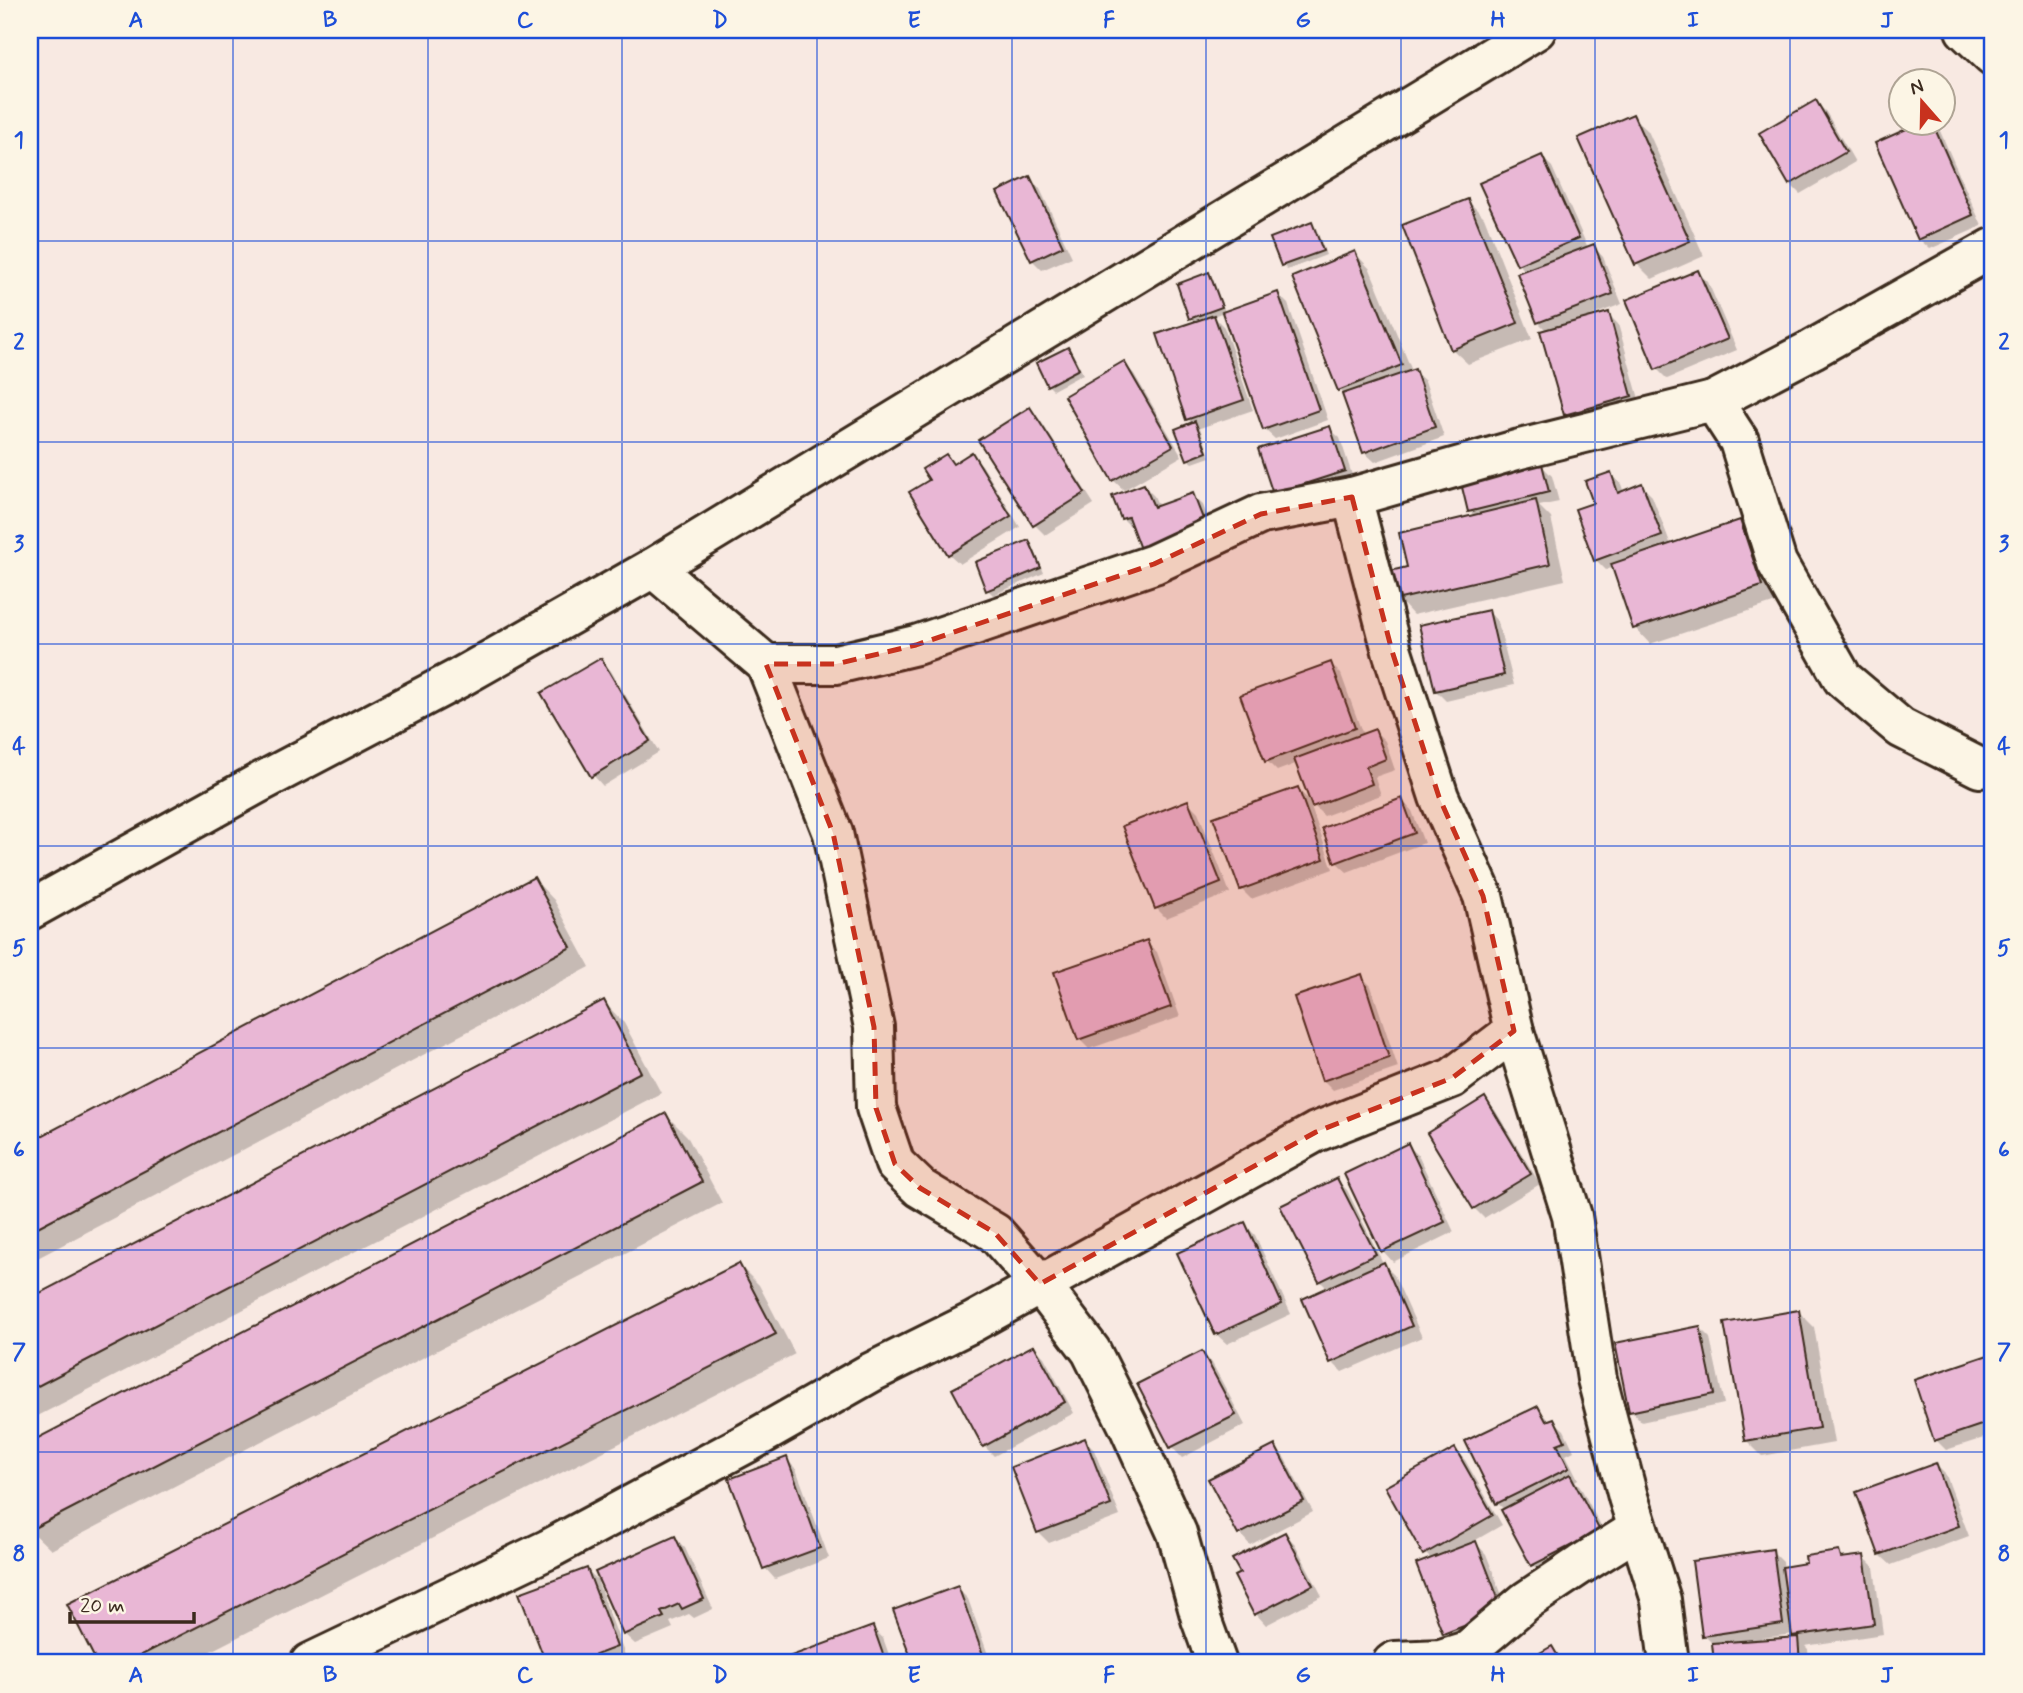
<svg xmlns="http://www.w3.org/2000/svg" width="2023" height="1693" font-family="Mynerve,sans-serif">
<rect width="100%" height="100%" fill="#f8e9e2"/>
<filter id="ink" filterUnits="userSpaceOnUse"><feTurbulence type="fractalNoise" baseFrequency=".0143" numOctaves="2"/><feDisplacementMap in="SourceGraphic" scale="14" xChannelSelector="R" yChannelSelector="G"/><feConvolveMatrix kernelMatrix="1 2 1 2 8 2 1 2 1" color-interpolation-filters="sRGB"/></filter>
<g filter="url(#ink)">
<g fill="#0003" fill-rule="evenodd">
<path d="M1816,102L1826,112L1855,162L1800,194L1790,184Z"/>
<path d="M1632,116L1648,131L1704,256L1652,279L1637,264Z"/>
<path d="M1931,122L1940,131L1982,226L1930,249L1919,239Z"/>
<path d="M1542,157L1552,167L1588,248L1593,246L1603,257L1622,304L1590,316L1591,319L1608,314L1618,324L1641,406L1576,425L1565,414L1547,331L1538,322L1526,272L1519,264L1482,184Z"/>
<path d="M1030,178L1040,189L1072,257L1042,270L1032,260Z"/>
<path d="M1468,201L1484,217L1532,339L1468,364L1452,349Z"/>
<path d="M1311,224L1316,228L1326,255L1287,270L1283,265L1272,239Z"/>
<path d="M1355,253L1370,269L1412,371H1414L1425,381L1444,437L1375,462L1364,452L1345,395L1340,390Z"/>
<path d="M1698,272L1708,282L1737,350L1667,379L1657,369Z"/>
<path d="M1209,274L1213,279L1225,312L1278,294L1288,304L1328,420L1275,439L1264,429L1224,312L1213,316L1224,327L1253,410L1200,428L1210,457L1193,463L1188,459L1193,424L1188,419L1196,323L1191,318Z"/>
<path d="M1068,349L1073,354L1083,374L1053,390L1048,385Z"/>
<path d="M1124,363L1134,374L1182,456L1124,490L1113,480Z"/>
<path d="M1029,409L1040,420L1094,504L1045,535L1035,525Z"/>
<path d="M1329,428L1340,438L1354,481L1285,503L1260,450Z"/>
<path d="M971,455L982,465L1020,527L960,564L949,554L911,493L931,481L946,456L955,465Z"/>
<path d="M1541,465L1552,476L1559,502L1539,506L1551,518L1565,580L1413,615L1398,599L1409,568L1475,516L1469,511Z"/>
<path d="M1610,474L1621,484L1624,493L1642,486L1652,496L1671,545L1739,522L1755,538L1776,602L1650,644L1635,628L1614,567L1606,570L1596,560V504Z"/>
<path d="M1144,486L1154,496L1159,507L1192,495L1203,505L1214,534L1133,529L1122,518Z"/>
<path d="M1029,542L1033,546L1044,573L993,595L988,590Z"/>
<path d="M1488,611L1498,622L1514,685L1446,701L1436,691Z"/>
<path d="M601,660L611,671L659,752L603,786L593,775Z"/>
<path d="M1331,664L1341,674L1363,735L1375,731L1385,741L1395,770L1375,777L1381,795L1324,816L1314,806L1298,763L1277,771L1267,761Z"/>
<path d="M1297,789L1308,799L1333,869L1251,899L1241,889Z"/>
<path d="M1402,800L1412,811L1424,843L1347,872L1336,862Z"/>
<path d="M1188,802L1198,812L1230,893L1166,918L1156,908Z"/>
<path d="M534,879L554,900L590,967L30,1262V1144Z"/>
<path d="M1146,942L1157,952L1180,1017L1089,1049L1079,1039Z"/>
<path d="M1361,976L1371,986L1398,1068L1333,1090L1323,1080Z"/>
<path d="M604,1002L624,1023L661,1093L30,1420V1299Z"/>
<path d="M1485,1100L1495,1110L1540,1184L1484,1218L1474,1208Z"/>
<path d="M666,1115L687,1136L722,1203L51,1550L30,1530V1444Z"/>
<path d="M1407,1145L1418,1155L1454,1232L1393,1262L1383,1251Z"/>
<path d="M1337,1180L1347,1190L1384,1265L1394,1275L1422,1337L1342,1372L1332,1362L1328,1289L1320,1281Z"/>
<path d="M1244,1224L1255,1235L1291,1314L1227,1344L1216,1334Z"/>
<path d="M739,1265L759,1285L795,1354L187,1663H99L70,1605Z"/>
<path d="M1798,1311L1814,1327L1834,1443L1762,1456L1746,1440Z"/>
<path d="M1700,1328L1710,1338L1724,1404L1641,1422L1631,1411Z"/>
<path d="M1034,1347L1044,1357L1074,1413L994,1456L984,1446Z"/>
<path d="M1202,1353L1212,1363L1245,1425L1182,1458L1172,1447L1140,1385Z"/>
<path d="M1987,1357L1993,1363V1435L1946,1450L1936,1440Z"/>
<path d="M1538,1408L1550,1421L1553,1420L1564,1430L1574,1451L1566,1455L1578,1479L1575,1481L1580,1486L1609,1542L1543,1576L1533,1565L1505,1510L1497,1503Z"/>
<path d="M1084,1440L1094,1450L1120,1516L1049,1543L1038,1532Z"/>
<path d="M1274,1447L1284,1457L1313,1512L1250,1545L1240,1534L1211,1480Z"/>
<path d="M1455,1450L1465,1460L1502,1525L1474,1541L1486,1554L1512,1621L1455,1644L1444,1633L1432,1560L1425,1553Z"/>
<path d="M786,1459L796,1469L829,1558L775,1579L765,1568L732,1480Z"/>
<path d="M1936,1465L1946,1475L1969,1536L1891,1565L1880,1555L1858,1493Z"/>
<path d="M1285,1534L1295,1544L1322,1596L1266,1625L1256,1614L1236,1577Z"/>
<path d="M675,1538L685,1548L713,1609L694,1618L689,1614L670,1622L673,1628L635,1644L624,1634Z"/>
<path d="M1772,1551L1783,1562L1784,1569L1808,1565L1839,1553L1845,1560L1864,1557L1874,1567L1883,1634L1805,1646L1808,1649L1809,1663H1716L1714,1645L1704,1635ZM1794,1634L1797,1639L1761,1641V1638Z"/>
<path d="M587,1570L600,1582L598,1583L626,1658L612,1663H547L522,1594Z"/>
<path d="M957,1588L968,1599L991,1663H915L895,1611Z"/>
<path d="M872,1628L883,1638L892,1663H796L793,1657Z"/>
</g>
<g fill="#e9b7d5" stroke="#3b2a1e" stroke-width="2">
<path d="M1816,100L1846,152L1789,185L1759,133Z"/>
<path d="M1633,114L1690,241L1635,265L1578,138Z"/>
<path d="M1922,122H1932L1973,215L1918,240L1875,143Z"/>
<path d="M1542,155L1579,238L1517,265L1479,183Z"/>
<path d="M1030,176L1063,246L1031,261L997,192Z"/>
<path d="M1468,199L1518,323L1451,350L1402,225Z"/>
<path d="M1312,222L1323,251L1281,266L1270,238Z"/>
<path d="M1594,244L1613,294L1537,323L1517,273Z"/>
<path d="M1355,251L1402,365L1338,391L1292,277Z"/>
<path d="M1698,270L1728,339L1655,370L1626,300Z"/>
<path d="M1209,272L1222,307L1189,319L1177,284Z"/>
<path d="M1278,292L1319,410L1263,430L1222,312Z"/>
<path d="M1609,312L1632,396L1564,415L1540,331Z"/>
<path d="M1214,315L1244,400L1186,420L1157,334Z"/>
<path d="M1068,347L1079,369L1047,386L1036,363Z"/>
<path d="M1124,361L1173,446L1112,481L1064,396Z"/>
<path d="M1415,369L1435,427L1363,453L1342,394Z"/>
<path d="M1030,407L1085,493L1033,526L978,440Z"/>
<path d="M1195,421L1207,452L1187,460L1175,429Z"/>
<path d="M1330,426L1345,471L1273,494L1258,449Z"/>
<path d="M972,452L1011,516L948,555L909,492L929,480L922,469L946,454L953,464Z"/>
<path d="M1542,464L1549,492L1468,512L1461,483Z"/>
<path d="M1611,472L1618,493L1642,483L1662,536L1594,561L1575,509L1593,503L1585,481Z"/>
<path d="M1144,484L1154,507L1193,493L1205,524L1140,549L1128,517L1121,519L1112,496Z"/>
<path d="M1536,500L1550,564L1396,600L1390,571L1407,567L1399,533Z"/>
<path d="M1740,520L1762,586L1633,629L1611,564Z"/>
<path d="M1029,540L1041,568L986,591L975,562Z"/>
<path d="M1489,610L1504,675L1435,691L1419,625Z"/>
<path d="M601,658L650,741L591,777L541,693Z"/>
<path d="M1331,662L1355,728L1265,762L1240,695Z"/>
<path d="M1375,729L1386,759L1366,767L1372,784L1312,807L1294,759Z"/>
<path d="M1298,787L1324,859L1240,890L1213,817Z"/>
<path d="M1402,798L1415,833L1335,863L1322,828Z"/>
<path d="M1188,800L1221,883L1155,909L1122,826Z"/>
<path d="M534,877L571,947L30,1231V1142Z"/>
<path d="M1147,940L1171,1007L1078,1040L1054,972Z"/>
<path d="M1362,974L1389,1058L1322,1081L1294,997Z"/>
<path d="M604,1000L641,1072L30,1390V1298Z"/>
<path d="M1485,1097L1531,1174L1473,1209L1427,1133Z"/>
<path d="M666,1113L702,1182L30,1530V1442Z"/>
<path d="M1408,1143L1445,1222L1381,1252L1344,1174Z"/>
<path d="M1337,1178L1376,1254L1319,1282L1280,1206Z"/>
<path d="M1245,1222L1282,1304L1215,1335L1177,1253Z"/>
<path d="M1384,1262L1412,1326L1330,1363L1302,1299Z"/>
<path d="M739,1263L776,1334L126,1663H97L67,1604Z"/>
<path d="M1799,1310L1819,1428L1745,1441L1724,1323Z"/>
<path d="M1700,1326L1714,1394L1629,1412L1615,1343Z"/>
<path d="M1034,1345L1065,1402L983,1447L952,1389Z"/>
<path d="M1202,1351L1236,1415L1170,1448L1137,1384Z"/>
<path d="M1988,1355L1993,1372V1421L1934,1441L1914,1380Z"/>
<path d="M1538,1406L1546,1421L1554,1418L1565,1441L1557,1444L1569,1468L1496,1504L1465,1441Z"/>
<path d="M1085,1438L1111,1505L1037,1533L1011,1467Z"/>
<path d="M1275,1445L1304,1501L1238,1535L1208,1479Z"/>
<path d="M1455,1448L1493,1515L1423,1555L1385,1487Z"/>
<path d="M787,1457L820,1548L763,1569L729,1479Z"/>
<path d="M1936,1463L1959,1526L1879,1555L1856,1492Z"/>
<path d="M1570,1474L1600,1531L1531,1566L1501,1510Z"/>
<path d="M1285,1532L1313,1585L1254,1615L1234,1576L1240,1573L1232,1559Z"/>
<path d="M675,1536L704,1599L682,1609L679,1604L661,1612L664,1617L623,1635L595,1572Z"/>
<path d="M1476,1541L1503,1611L1443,1634L1416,1564Z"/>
<path d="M1773,1549L1783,1624L1702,1636L1692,1561Z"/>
<path d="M1839,1551L1841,1558L1864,1555L1874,1624L1792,1636L1782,1567L1806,1563L1805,1556Z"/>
<path d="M587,1568L617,1647L575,1663H546L519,1593Z"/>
<path d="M958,1586L986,1663H913L893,1610Z"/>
<path d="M873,1626L886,1663H794L791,1656Z"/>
<path d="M1798,1637L1800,1663H1714L1712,1643Z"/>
<path d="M1552,1646L1562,1663H1522Z"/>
</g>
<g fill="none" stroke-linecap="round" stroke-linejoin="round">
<g stroke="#3b2a1e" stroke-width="44">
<g id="street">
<path d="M1965,30L1993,56"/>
<path d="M1713,401L1739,441L1777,563L1843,679L1901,728L1980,768"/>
<path d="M653,568L766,664L833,833L874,1027L876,1108L895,1164L920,1188L995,1233L1040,1284L1091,1351L1129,1427L1177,1533L1201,1619L1217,1663"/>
<path d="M766,664H836L916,645L1154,564L1261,514L1352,497L1520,449L1713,401L1813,349L1993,248"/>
<path d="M1514,1031L1572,1216L1597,1379L1628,1497L1661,1600L1669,1663"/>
<path d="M310,1663L549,1549L747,1443L872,1372L973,1322L1316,1132L1452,1078L1514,1031L1483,896L1439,797L1392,651L1352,497"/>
<path d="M1392,1663L1395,1661L1441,1659L1467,1651L1526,1601L1580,1565L1638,1529"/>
</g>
</g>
<g stroke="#3b2a1e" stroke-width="44">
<path id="secondary" d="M30,910L257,784L459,678L653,568L1536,30"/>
</g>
<use href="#street" stroke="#fcf5e5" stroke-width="38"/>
<use href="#secondary" stroke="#fcf5e5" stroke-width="38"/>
</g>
</g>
<path fill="#c8321e" fill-opacity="0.2" stroke="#c8321e" stroke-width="5" stroke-dasharray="14 9" stroke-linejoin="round" d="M1352,497L1392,651L1439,797L1483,896L1514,1031L1452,1078L1316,1132L1040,1284L995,1233L920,1188L895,1164L876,1108L874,1027L833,833L766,664H836L916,645L1154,564L1261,514Z"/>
<path fill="none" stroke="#1d4ed8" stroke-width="2" stroke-opacity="0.55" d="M233,30V1663M428,30V1663M622,30V1663M817,30V1663M1012,30V1663M1206,30V1663M1401,30V1663M1595,30V1663M1790,30V1663M30,241H1993M30,442H1993M30,644H1993M30,846H1993M30,1048H1993M30,1250H1993M30,1452H1993"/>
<rect width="2023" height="1693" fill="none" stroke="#fcf5e5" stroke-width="77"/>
<g transform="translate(1922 102) rotate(340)"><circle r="33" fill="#fcf5e5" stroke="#afa495" stroke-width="2"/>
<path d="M0-5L12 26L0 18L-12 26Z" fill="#c8321e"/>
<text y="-10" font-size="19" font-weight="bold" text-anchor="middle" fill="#3b2a1e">N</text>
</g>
<path d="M70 1612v10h124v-10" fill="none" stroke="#3b2a1e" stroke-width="3.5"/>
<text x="80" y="1612" font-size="21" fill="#3b2a1e" stroke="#fcf5e5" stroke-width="5" paint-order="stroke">20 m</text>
<rect x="38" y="38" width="1946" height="1616" fill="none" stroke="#1d4ed8" stroke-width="2.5"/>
<g font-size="23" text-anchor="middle" font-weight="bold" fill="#1d4ed8">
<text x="136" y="27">A</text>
<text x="330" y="27">B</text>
<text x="525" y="27">C</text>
<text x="720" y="27">D</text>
<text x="914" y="27">E</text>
<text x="1109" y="27">F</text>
<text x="1303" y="27">G</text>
<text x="1498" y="27">H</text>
<text x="1693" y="27">I</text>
<text x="1887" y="27">J</text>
<text x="19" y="147">1</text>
<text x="2004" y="147">1</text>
<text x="19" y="349">2</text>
<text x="2004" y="349">2</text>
<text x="19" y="551">3</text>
<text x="2004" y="551">3</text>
<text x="19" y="753">4</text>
<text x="2004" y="753">4</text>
<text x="19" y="955">5</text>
<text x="2004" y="955">5</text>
<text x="19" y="1157">6</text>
<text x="2004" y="1157">6</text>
<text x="19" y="1359">7</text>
<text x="2004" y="1359">7</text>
<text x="19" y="1561">8</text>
<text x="2004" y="1561">8</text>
<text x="136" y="1682">A</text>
<text x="330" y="1682">B</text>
<text x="525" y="1682">C</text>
<text x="720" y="1682">D</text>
<text x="914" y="1682">E</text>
<text x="1109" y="1682">F</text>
<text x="1303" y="1682">G</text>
<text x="1498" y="1682">H</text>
<text x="1693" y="1682">I</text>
<text x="1887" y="1682">J</text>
</g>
</svg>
